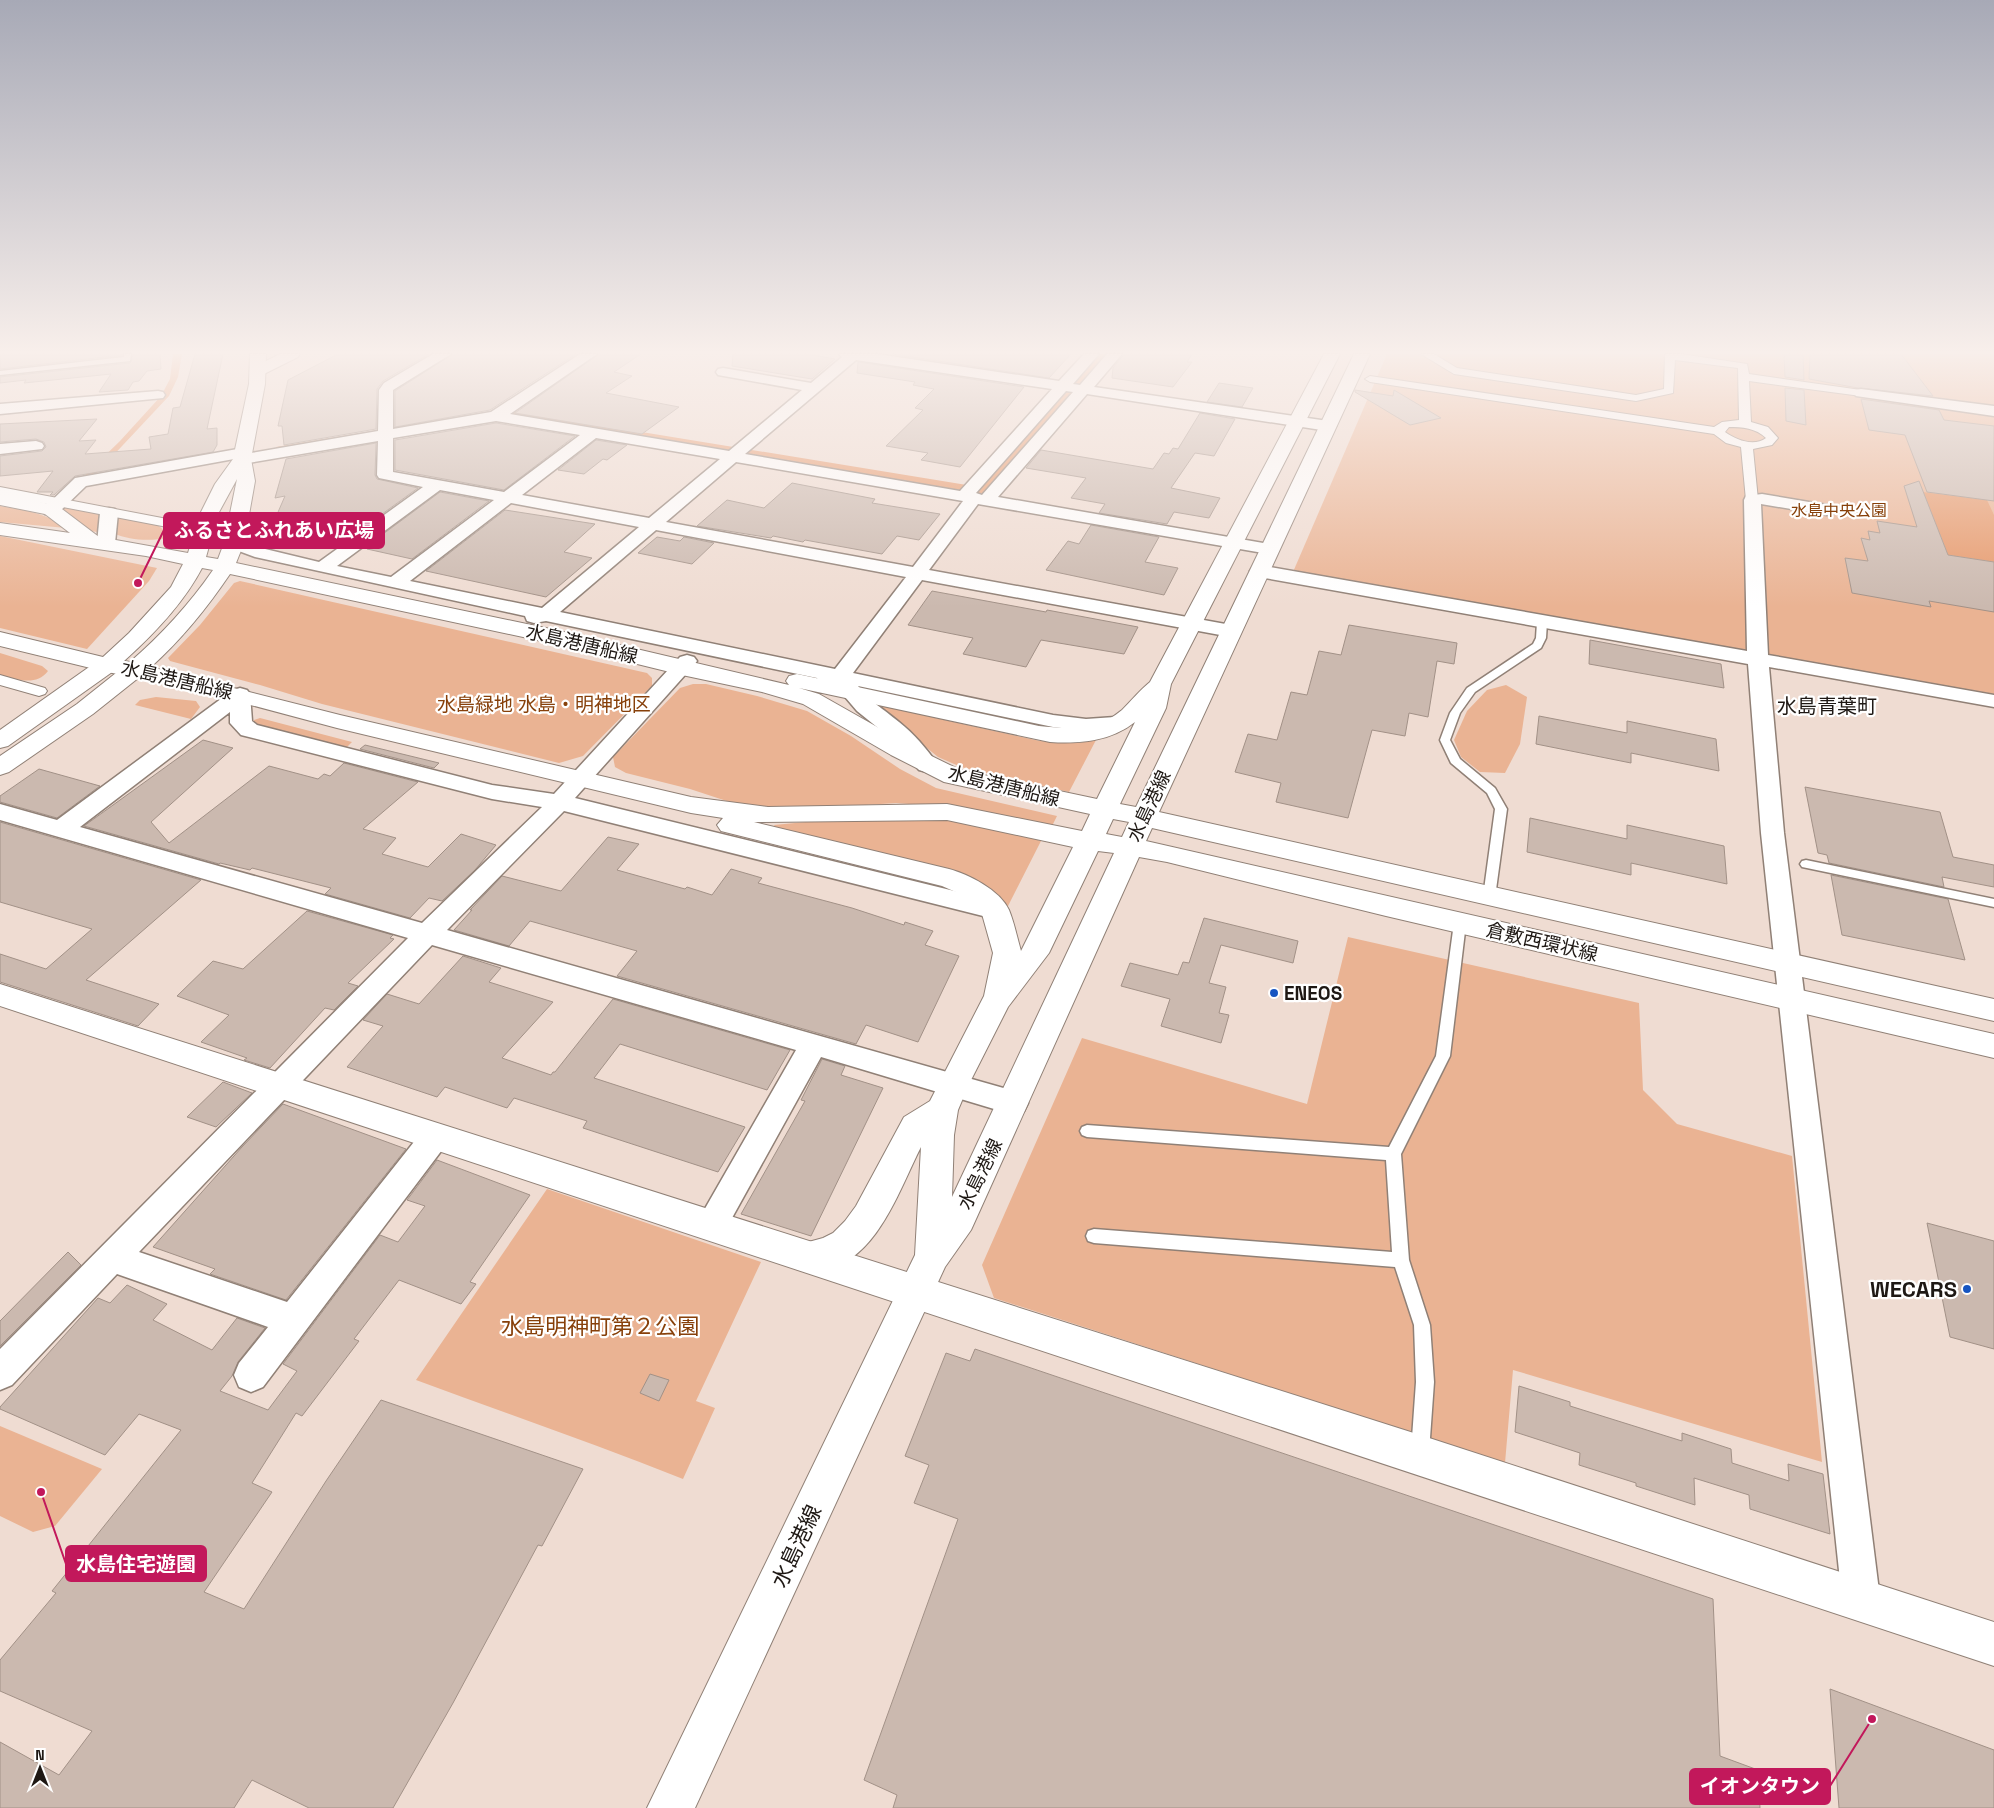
<svg xmlns="http://www.w3.org/2000/svg" width="1994" height="1808" font-family="'Space Grotesk','Noto Sans JP',sans-serif">
<rect width="100%" height="100%" fill="#efdcd2"/>
<g fill="#eab393">
<path d="M1387,354H1994V694L1293,572Z"/>
<path d="M0,506C23,510 47,513 66,528L0,522Z"/>
<path d="M64,507L102,514L103,527L97,532L91,531L62,509Z"/>
<path d="M114,517C131,520 163,518 168,538C150,541 131,541 113,533Z"/>
<path d="M0,536L157,568L149,581L87,649L0,628Z"/>
<path d="M240,581L647,673L652,678V686L583,756L559,763L322,704L260,685L170,661L168,658L200,625L234,583Z"/>
<path d="M0,653L42,666L48,671C36,687 16,679 0,675Z"/>
<path d="M693,684H706L757,696L807,711L851,736L900,769L936,788L1057,816L1052,826L960,808L896,803L789,810L748,808L690,789L626,773L615,767L613,757L680,688Z"/>
<path d="M1506,685L1527,697L1520,744L1505,773L1480,772L1461,757L1454,740L1467,711L1487,690Z"/>
<path d="M156,697L196,701L200,707L191,719L135,705L140,700Z"/>
<path d="M873,704L1040,741L1077,743L1096,740L1069,792L961,767L938,757Z"/>
<path d="M260,718L352,742L345,749L253,724L254,720Z"/>
<path d="M951,819L992,825L1041,841L1006,910L990,890L777,830L774,825L816,821Z"/>
<path d="M1348,937L1639,1003L1643,1090L1677,1124L1792,1156L1822,1462L1513,1370L1505,1463L994,1298L982,1265L1082,1038L1307,1104Z"/>
<path d="M547,1189L761,1262L696,1401L715,1408L683,1479C595,1444 505,1413 416,1380Z"/>
<path d="M0,1426L102,1469L55,1526L33,1532L0,1516Z"/>
</g>
<g fill="#e6986a">
<path d="M173,354H182L178,377L169,396L92,478L212,463L81,487L83,477L120,441L161,396L170,379Z"/>
<path d="M1099,354H1107L984,494L507,415L276,451V447L497,410L513,411L979,487Z"/>
<path d="M1923,492L1987,500L1994,515V562L1948,555Z"/>
</g>
<g fill="#cbb9af" stroke="#a29187">
<path d="M0,354H122V355L0,369Z"/>
<path d="M133,354H160L161,369L147,371L139,381L133,382L128,390L99,392L111,374L24,383L26,380L0,383V377L130,363Z"/>
<path d="M195,354H223L207,429L217,428V445L213,452L75,476L54,495H50L53,492H37L53,471L0,476V456L42,451L46,447L44,442L36,439L0,442V424L97,419L79,441L96,440L85,454L151,449L149,437L168,434L173,408L180,407Z"/>
<path d="M338,354H429L383,381L377,389L376,429L284,445L282,426H278L288,380Z"/>
<path d="M453,354H576L490,410L395,427V391Z"/>
<path d="M599,354H641L614,372L632,376L606,393L679,407L642,434L515,413Z"/>
<path d="M733,354H807L835,359L812,379L732,366Z"/>
<path d="M892,354H1071L1049,378Z"/>
<path d="M1124,354H1192L1187,362H1192L1173,387L1112,378L1113,368Z"/>
<path d="M1784,354H1803L1804,380L1785,377Z"/>
<path d="M1810,354H1901L1933,396L1858,388L1809,379Z"/>
<path d="M858,362L1024,387L960,467L921,460L928,453L886,446L923,410L915,408L934,389L913,385L915,382L857,373Z"/>
<path d="M1219,383L1253,388L1242,407L1207,402Z"/>
<path d="M1785,388L1804,390L1806,425L1786,421Z"/>
<path d="M1355,390L1393,396L1394,390L1441,418L1410,425L1355,392Z"/>
<path d="M1861,399L1939,410L1944,420L1994,426V501L1927,492L1905,435L1869,430Z"/>
<path d="M1200,413L1235,419L1214,456L1195,453L1171,488L1220,498L1209,518L1174,512L1167,524L1099,513L1105,504L1071,498L1086,478L1026,468L1041,450L1153,469L1164,453L1169,454L1173,448L1178,449Z"/>
<path d="M496,423L575,436L504,490L395,470V440Z"/>
<path d="M596,440L627,445L607,460L603,459L584,474L558,470Z"/>
<path d="M376,443L375,475L377,479L418,488L349,538L304,530L269,533L285,496L275,498L286,459Z"/>
<path d="M1919,481L1948,555L1994,562V612L1929,601L1931,607L1852,593L1845,558L1868,561L1861,538L1870,540L1868,531L1880,533L1877,521L1917,527L1904,486Z"/>
<path d="M792,483L875,499L872,503L940,514L919,540L897,536L882,554L805,540L803,542L773,536L771,538L697,526L727,500L764,508Z"/>
<path d="M440,492L489,501L412,559L367,549L374,544L371,543Z"/>
<path d="M505,510L595,524L564,552L592,558L546,597L426,571Z"/>
<path d="M1091,525L1159,537L1145,562L1178,568L1164,595L1046,570L1068,541L1079,544Z"/>
<path d="M657,537L680,541L684,537L714,543L692,564L638,553Z"/>
<path d="M932,591L1046,612L1047,610L1138,627L1124,654L1041,640L1026,667L963,654L973,638L908,625Z"/>
<path d="M1349,625L1457,643L1454,664L1437,661L1428,717L1409,713L1405,736L1372,730L1348,818L1276,802L1281,783L1235,772L1248,734L1277,740L1291,692L1307,695L1319,651L1341,655Z"/>
<path d="M1590,640L1721,664L1724,688L1589,664Z"/>
<path d="M1539,716L1627,733V721L1716,739L1719,771L1631,753V763L1536,744Z"/>
<path d="M203,740L233,748L151,822L169,843L269,766L318,779L324,774L330,776L344,763L418,782L363,829L396,838L382,854L428,867L461,834L496,845L475,870L442,901L429,898L410,918L325,894L331,888L252,868L250,870L220,863L219,864L84,826Z"/>
<path d="M365,745L439,763L434,768L360,749Z"/>
<path d="M39,769L100,786L57,818L0,802V796Z"/>
<path d="M1805,787L1940,812L1953,857L1994,865V887L1942,877L1944,887L1829,863L1827,855L1818,853Z"/>
<path d="M1530,818L1627,839V825L1724,846L1727,884L1631,863V875L1527,852Z"/>
<path d="M0,822L201,880L86,980L159,1004L138,1026L0,982V954L46,969L92,929L0,902Z"/>
<path d="M608,837L639,844L617,870L685,889L687,887L712,895L731,869L762,878L758,883L852,908L904,925L905,922L933,931L925,945L959,956L918,1042L866,1025L856,1044L617,976L637,951L530,921L509,946L454,930L472,910H470L502,876L561,891Z"/>
<path d="M1831,875L1948,899L1965,960L1842,935Z"/>
<path d="M307,911L393,935L390,938L394,939L348,983L358,986L334,1010L325,1008L270,1068L244,1060L247,1058L201,1042L229,1015L177,996L213,961L243,969Z"/>
<path d="M1204,918L1298,941L1293,963L1221,945L1209,983L1226,987L1219,1013L1229,1015L1221,1043L1161,1026L1170,999L1121,986L1130,963L1178,975L1183,962L1189,963Z"/>
<path d="M463,956L501,968L489,982L553,1002L502,1058L551,1075L553,1072H555L613,999L790,1050L767,1090L620,1044L594,1078L745,1127L718,1172L583,1128L587,1121L514,1098L507,1108L445,1087L437,1097L347,1067L383,1026L363,1020L387,994L419,1004Z"/>
<path d="M822,1059L845,1066L841,1075L883,1088L811,1236L741,1214L805,1101L801,1100Z"/>
<path d="M223,1082L252,1093L216,1127L187,1117Z"/>
<path d="M283,1104L406,1149L286,1300L210,1274L215,1269L153,1247L242,1147Z"/>
<path d="M437,1160L530,1195L470,1282L476,1284L461,1304L399,1280L354,1339L359,1341L302,1416L296,1413L252,1483L272,1492L204,1592L244,1609L326,1481L381,1400L583,1469L542,1546L538,1545L453,1703L393,1808H309L252,1780L234,1808H0V1742L59,1775L92,1731L0,1691V1660L56,1593L52,1591L181,1430L139,1414L105,1455L0,1409V1407L98,1298L110,1303L127,1285L167,1304L153,1320L212,1350L237,1318L265,1328L238,1362L232,1376L220,1391L268,1410L297,1371L283,1364L380,1235L398,1242L425,1206L407,1200Z"/>
<path d="M1927,1223L1994,1241V1349L1950,1337Z"/>
<path d="M68,1252L81,1265L0,1346V1321Z"/>
<path d="M975,1349L1713,1599L1720,1756L1758,1770L1760,1808H893L897,1795L864,1780L958,1519L914,1503L929,1465L905,1456L946,1353L970,1361Z"/>
<path d="M650,1374L669,1380L659,1401L640,1393Z"/>
<path d="M1519,1386L1570,1402V1406L1682,1441V1433L1731,1449L1732,1463L1789,1481L1788,1464L1823,1474L1830,1534L1750,1509L1749,1495L1694,1478L1695,1505L1636,1486V1483L1579,1465L1580,1453L1515,1432Z"/>
<path d="M1830,1689L1994,1750V1808H1839Z"/>
</g>
<g fill="none" stroke-linecap="round" stroke-linejoin="round">
<g stroke="#908076" stroke-width="3">
<g id="service">
<path d="M124,354H131L130,361L0,375V371L124,357Z"/>
<path d="M1542,619L1547,622L1546,638L1541,648L1475,692L1460,713L1450,740L1460,759L1495,788L1507,809L1495,897L1489,901L1483,897L1495,809L1487,793L1451,763L1440,740L1450,713L1467,688L1533,644L1536,638L1537,622Z"/>
<path d="M1806,860L1994,899V907L1802,867L1800,864L1802,861Z"/>
<path d="M1460,918L1464,920L1466,923L1450,1056L1401,1154L1409,1260L1430,1325L1434,1382L1429,1452L1426,1458L1420,1461L1414,1458L1411,1452L1416,1382L1414,1325L1395,1267L1094,1243L1088,1241L1086,1236L1088,1231L1094,1229L1392,1252L1386,1160L1087,1137L1082,1135L1080,1131L1082,1127L1087,1125L1389,1147L1436,1056L1454,923L1456,920Z"/>
</g>
</g>
<g stroke="#908076" stroke-width="2">
<g id="pedestrian">
<path d="M1421,354H1434L1457,368L1636,395L1664,389L1665,354H1681L1747,364L1749,374L1861,390L1867,393L1861,396L1749,381L1751,422L1768,427L1778,438L1772,445L1753,449L1758,500L1752,504L1746,500L1741,447L1726,443L1714,434L1370,382L1365,379L1370,376L1714,427L1722,422L1739,420L1738,368L1675,360L1673,393L1636,401L1454,374ZM1729,427C1742,427 1756,428 1766,438C1754,447 1736,440 1725,432Z"/>
<path d="M0,487L183,522L190,526L183,530L0,495Z"/>
<path d="M0,675L45,688L47,691L45,694L39,696L0,685Z"/>
</g>
</g>
<g stroke="#908076" stroke-width="3">
<g id="minor">
<path d="M433,354H451L393,390V429L491,412L580,354H597L510,414L729,451L802,390L718,375L716,372L718,369L723,368L811,383L842,357L839,354H877L1059,381L1084,354H1099L1073,384L1080,385L1107,354H1122L1094,387L1328,421L1333,423L1336,426L1333,429L1328,431L1087,394L998,497L1269,544L1275,545L1278,549L1275,553L1269,554L978,504L929,570L1231,625L1238,627L1241,631L1238,635L1231,637L922,580L853,673L1053,715L1086,719L1115,717L1123,718L1126,723L1123,728C1099,733 1076,730 1053,727L858,686C872,703 882,708 899,722C914,734 927,749 938,765L935,770L927,772L919,770L898,744L857,711L834,684L826,685L819,683L817,678L546,621L534,623L527,621L525,616L255,557L228,547L225,543L228,539L234,538L261,548L319,562L423,487L379,478L377,475L378,441L242,464L236,462L234,459L86,486L57,514L51,515L45,514L42,510L75,478L81,477L243,448L249,450L251,453L378,431L379,390L384,383ZM856,360L1052,389L960,491L745,454ZM1066,391L1073,392L982,495L976,493ZM496,421L580,435L504,492L393,472V438ZM596,438L720,459L649,518L522,495ZM736,462L963,501L913,567L666,522ZM440,490L494,500L391,577L337,566ZM511,503L639,527L542,608L410,581ZM656,530L906,577L835,669L560,612Z"/>
<path d="M1861,389L1994,406V416L1856,396L1854,393L1856,390Z"/>
<path d="M158,391L163,392L165,395L163,398L0,414V404Z"/>
<path d="M36,441L42,443L44,446L42,449L0,454V444Z"/>
<path d="M1762,494L1827,505L1833,506L1836,510L1833,514L1827,515L1761,504L1768,655L1994,695V707L1769,667L1784,833L1880,1599L1875,1613L1861,1618L1847,1613L1842,1599L1761,833L1748,664L1259,577L1253,575L1250,571L1253,567L1259,565L1747,651L1744,500L1746,496Z"/>
<path d="M109,508L115,509L118,513L115,543L112,547L106,548L100,547L97,543L100,513L103,509Z"/>
<path d="M687,655L694,657L697,661L694,665L575,798L995,901L1004,904L1008,910L1004,916L995,919L564,811L447,930L1014,1091L1024,1095L1028,1103L1024,1111L1014,1115L821,1057L722,1236L711,1240L700,1236L695,1226L796,1050L432,945L139,1252L287,1302L425,1128L435,1125L445,1128L450,1137L445,1146L263,1387L251,1392L239,1387L234,1375L239,1363L268,1327L117,1274L12,1385L0,1390V1349L408,938L0,820V804L57,820L233,690L240,688L247,690L250,694L252,721L257,725L492,785L554,794L680,657ZM230,712V723L241,735L492,799L542,807L422,923L80,827Z"/>
</g>
</g>
<g stroke="#908076" stroke-width="2">
<g id="tertiary">
<path d="M280,354H300L298,357L264,374H252L250,371L252,368Z"/>
<path d="M107,658L115,660L118,665L115,670L8,746L0,748V730L99,660Z"/>
<path d="M134,663L142,665L145,670L142,675L93,714L9,772L0,775V756L77,704L126,665Z"/>
<path d="M0,984L1420,1435L1994,1622V1666L0,1006Z"/>
</g>
</g>
<g stroke="#908076" stroke-width="2">
<path id="secondary" d="M250,354H266L265,384L251,459L255,481L244,543L236,563L560,631L789,685L786,681L789,676L797,674L1039,726C1069,729 1098,731 1122,710C1131,701 1140,690 1150,682L1324,354H1340L1171,684L1166,708L1120,804L1136,807L1354,354H1370L1159,812L1994,999V1021L1152,828L1146,841L1994,1034V1058L1386,916L1167,862L1139,857L976,1219L971,1230L945,1267L695,1808H647L915,1255L921,1147C899,1190 877,1260 824,1270C812,1272 805,1273 794,1268L788,1257L794,1246L823,1238L833,1233L845,1221L856,1206L904,1117L930,1101L984,996L993,953L982,914L958,893L942,886L721,831L717,825L723,818L691,813L337,728L172,684L107,672L0,646V632L103,657L129,633L171,587L183,564L146,556L0,535V523L70,533L45,514L0,505V493L58,506L99,537L188,553L200,514L215,484L233,459L249,384ZM237,479L224,543L218,559L206,557L218,514ZM202,568L213,570C189,605 161,635 130,662L124,661C154,634 183,604 202,568ZM230,574L560,645L682,675L762,692L803,704L891,755L944,782L1090,814L1082,831L947,804L768,807L691,797L340,715L151,667C182,639 207,608 230,574ZM799,688L1050,742C1081,744 1111,741 1135,722L1097,799L960,770L909,745L819,694ZM1113,819L1129,822L1122,837L1106,834ZM947,820L1073,847L1021,951C1017,937 1014,922 1009,910C1000,890 968,874 949,869L754,822ZM1098,851L1114,853L952,1197L954,1135L958,1110L969,1084L1008,1007L1049,953Z"/>
</g>
<use href="#service" fill="#fff" fill-rule="evenodd"/>
<use href="#pedestrian" fill="#fff" fill-rule="evenodd"/>
<use href="#minor" fill="#fff" fill-rule="evenodd"/>
<use href="#tertiary" fill="#fff" fill-rule="evenodd"/>
<use href="#secondary" fill="#fff" fill-rule="evenodd"/>
</g>
<linearGradient id="sky" x2="0" y2="1"><stop stop-color="#a7a9b6"/><stop offset="0.58" stop-color="#f8efeb"/><stop offset="1" stop-color="#f8efeb" stop-opacity="0"/></linearGradient>
<rect width="1994" height="607" fill="url(#sky)"/>
<g fill="#1755c1" stroke="#fff" stroke-width="2">
<circle cx="1274" cy="993" r="5"/>
<circle cx="1967" cy="1289" r="5"/>
</g>
<g text-anchor="middle" dominant-baseline="central" stroke-width="4.5" stroke-linejoin="round" paint-order="stroke">
<g font-size="16" fill="#87400a" stroke="#fff">
<text x="1839" y="510">水島中央公園</text>
</g>
<g font-size="19" fill="#1e1814" stroke="#fff">
<text transform="translate(582 644) rotate(13)">水島港唐船線</text>
<text transform="translate(177 680) rotate(13)">水島港唐船線</text>
<text transform="translate(1004 786) rotate(14)">水島港唐船線</text>
<text transform="translate(1149 806) rotate(-65)">水島港線</text>
<text transform="translate(1542 942) rotate(13)">倉敷西環状線</text>
<text transform="translate(980 1174) rotate(-64)">水島港線</text>
</g>
<g font-size="19" fill="#87400a" stroke="#fff">
<text x="544" y="704">水島緑地 水島・明神地区</text>
</g>
<g font-size="19" font-weight="bold" fill="#1e1814" stroke="#fff" text-anchor="start">
<text x="1284" y="993">ENEOS</text>
</g>
<g font-size="20" fill="#1e1814" stroke="#fff">
<text x="1827" y="706">水島青葉町</text>
</g>
<g font-size="22" font-weight="bold" fill="#1e1814" stroke="#fff" text-anchor="end">
<text x="1957" y="1289">WECARS</text>
</g>
<g font-size="22" fill="#87400a" stroke="#fff">
<text x="600" y="1326">水島明神町第２公園</text>
</g>
<g font-size="22" fill="#1e1814" stroke="#fff">
<text transform="translate(796 1546) rotate(-65)">水島港線</text>
</g>
</g>
<path fill="none" stroke="#c2185b" stroke-width="2" d="M138 583L164 530M41 1492L66 1564M1872 1719L1830 1786"/>
<g fill="#c2185b" stroke="#fff" stroke-width="2">
<circle cx="138" cy="583" r="5"/>
<circle cx="41" cy="1492" r="5"/>
<circle cx="1872" cy="1719" r="5"/>
</g>
<g fill="#c2185b" stroke="#c2185b" stroke-width="2">
<rect x="164" y="513" width="220" height="35" rx="5"/>
<rect x="66" y="1546" width="140" height="35" rx="5"/>
<rect x="1690" y="1769" width="140" height="35" rx="5"/>
</g>
<g font-size="20" text-anchor="middle" font-weight="bold" fill="#fff">
<text x="274" y="537">ふるさとふれあい広場</text>
<text x="136" y="1571">水島住宅遊園</text>
<text x="1760" y="1793">イオンタウン</text>
</g>
<g transform="translate(40 1768)" stroke="#ffffff" stroke-width="4" paint-order="stroke">
<path d="M0-4L9 19L0 12L-9 19Z" fill="#1e1814"/>
<text y="-8" font-size="14" font-weight="bold" text-anchor="middle" fill="#1e1814">N</text>
</g>
</svg>
